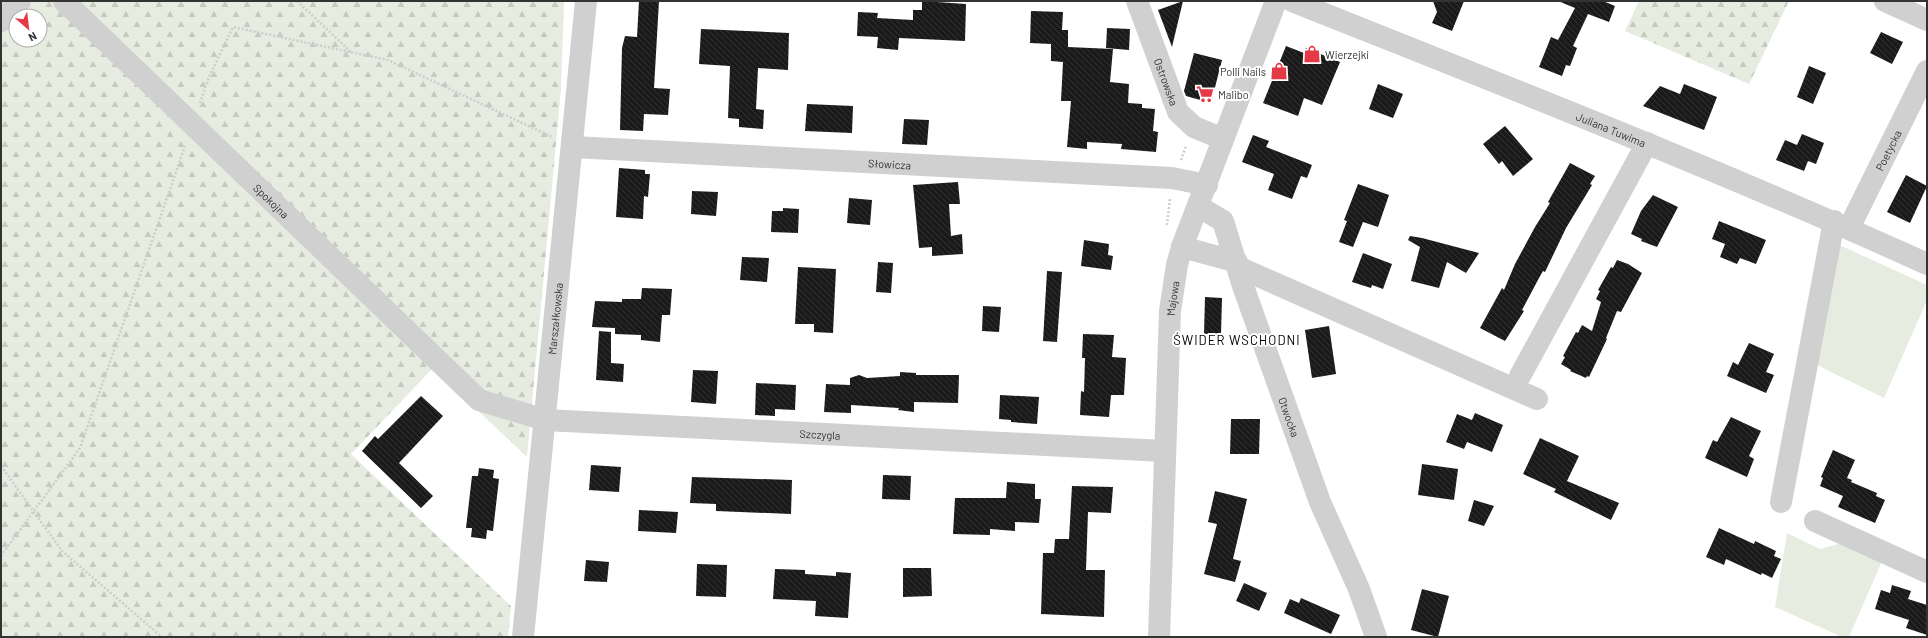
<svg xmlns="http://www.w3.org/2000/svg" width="1928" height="638" font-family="Barlow,sans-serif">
<defs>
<pattern id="forest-firs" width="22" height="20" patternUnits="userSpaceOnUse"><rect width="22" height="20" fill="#e6ecdf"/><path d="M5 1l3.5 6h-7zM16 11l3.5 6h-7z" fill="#c6cbc0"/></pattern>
<pattern id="building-back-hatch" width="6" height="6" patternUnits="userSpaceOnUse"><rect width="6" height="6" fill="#1a1a1a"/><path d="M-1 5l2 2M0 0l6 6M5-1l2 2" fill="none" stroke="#333"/></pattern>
</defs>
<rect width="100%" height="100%" fill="#fff"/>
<g fill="#e6ecdf">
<path d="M1837,244L1927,285V300L1884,398L1817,365Z"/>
<path d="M1787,533L1820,549L1842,543L1882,561L1849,637H1842L1775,607Z"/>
</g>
<g fill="url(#forest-firs)" fill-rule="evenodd">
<path d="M1,1H564L561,89L527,457L433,368L351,454L511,606L508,637H1ZM16,16H40V40H16Z"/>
<path d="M1639,1H1789L1749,84L1625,31Z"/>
</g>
<g fill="url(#building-back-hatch)">
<path d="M639,1H659L654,88L670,89L668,115L644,114L643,131L620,130L622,48L625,36L637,37Z"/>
<path d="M922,1L966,4L965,41L899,38L898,50L877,48L878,37L857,36L858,12L878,13L877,18L913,20V10H922Z"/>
<path d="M1183,1L1172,47L1158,10Z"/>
<path d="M1433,1H1464L1452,31L1432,23L1437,12Z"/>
<path d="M1558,1H1603L1615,6L1609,22L1588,14L1573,46L1577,48L1570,66L1566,65L1562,76L1539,67L1551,37L1558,40L1575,8Z"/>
<path d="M1031,11L1063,12L1062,30H1068V47L1113,49L1110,82L1129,84L1128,103L1142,104V108L1155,109L1153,131L1158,132L1156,152L1121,149L1122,144L1087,142V149L1067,147L1071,101H1061L1063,62L1051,61V44L1030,43Z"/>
<path d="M1107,28L1130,29L1129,50L1106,48Z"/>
<path d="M701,29L789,33L788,70L758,68L756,109L764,110L763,129L739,127V119L728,118L730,66L699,64Z"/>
<path d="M1881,32L1903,42L1892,64L1870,53Z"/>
<path d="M1286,46L1304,53L1306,48L1340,62L1322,105L1304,98L1298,116L1263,103Z"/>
<path d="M1194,53L1222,60L1211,103L1186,96L1184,91Z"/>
<path d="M1809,66L1826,73L1813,104L1797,97Z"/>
<path d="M1378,84L1403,94L1393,118L1369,109Z"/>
<path d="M1684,84L1717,97L1704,130L1643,106L1660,86L1680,94Z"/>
<path d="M807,104L853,106L852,133L805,131Z"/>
<path d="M904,119L929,120L927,145L902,144Z"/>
<path d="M1505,126L1533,159L1513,176L1502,161L1499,164L1483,144Z"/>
<path d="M1802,134L1824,143L1816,164L1808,161L1804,171L1776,160L1785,140L1797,145Z"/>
<path d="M1253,135L1269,141L1266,147L1312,165L1307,178L1301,176L1292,199L1268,190L1274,174L1242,162Z"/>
<path d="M1570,163L1595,176L1590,184L1592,185L1566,228L1545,272L1543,271L1539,278L1522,310L1524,311L1505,341L1480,328L1502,288L1504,290L1515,264L1535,227L1550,203L1548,202Z"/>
<path d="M619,168L645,170V174H650L648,197L644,196L643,219L616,217Z"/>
<path d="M1906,175L1927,186L1910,223L1887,212Z"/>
<path d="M958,182L960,204H949L951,236L962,234L963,254L932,256V247L919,248L913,185Z"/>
<path d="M1358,184L1389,195L1378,227L1363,222L1353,247L1339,242L1347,221L1344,220Z"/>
<path d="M692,191L718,192L716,216L691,214Z"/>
<path d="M1653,195L1678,207L1657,247L1641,241L1642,239L1631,234L1641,211Z"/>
<path d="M849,198L872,200L870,225L847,223Z"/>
<path d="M783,208L799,209L798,233L771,232L772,211H783Z"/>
<path d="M1719,221L1766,240L1756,264L1740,258L1737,264L1720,257L1725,244L1712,239Z"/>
<path d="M1410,236L1422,238L1479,253L1466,273L1447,262L1439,288L1411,281L1420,247L1408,240Z"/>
<path d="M1084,240L1109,244L1108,255L1113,256L1111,270L1081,266Z"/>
<path d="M1363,253L1392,264L1383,289L1372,285L1371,288L1352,282Z"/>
<path d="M742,257L769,258L767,282L740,280Z"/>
<path d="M1617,260L1628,264L1642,273L1621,312L1617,311L1606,338L1607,339L1589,377L1587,376L1586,378L1570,371L1571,370L1561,364L1565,357L1563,356L1576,332L1578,333L1582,325L1592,331L1601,302L1596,299L1600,291L1598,290L1611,267L1613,268Z"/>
<path d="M878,262L893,263L891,293L876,292Z"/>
<path d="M798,267L836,269L833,333L814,332V324H795Z"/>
<path d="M1047,271L1062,272L1057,342L1043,341Z"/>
<path d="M642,288L672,289L670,315H662L660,342L641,340V335L615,334V328L592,327L595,301L622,302V299H641Z"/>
<path d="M1205,297L1222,298L1221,334H1204Z"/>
<path d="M983,306L1001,307L999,332L982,331Z"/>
<path d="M1329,326L1336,374L1312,378L1305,330Z"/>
<path d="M599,331L611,332V363L624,364L623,382L596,380Z"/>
<path d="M1083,334L1114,335L1112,357L1126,358L1124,395H1111L1109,417L1080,415L1081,391L1084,392L1085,358H1082Z"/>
<path d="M1749,343L1774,354L1766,372L1774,375L1766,393L1727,376L1733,362L1738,365Z"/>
<path d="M693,370L718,371L716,404L691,402Z"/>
<path d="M900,372L916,373V375H959L958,403L914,402V412L898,410L899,408L851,405V413L824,412L826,384L850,385V378L859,375L867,378L900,376Z"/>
<path d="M756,383L796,385L795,410L775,409V416L755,415Z"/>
<path d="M1000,395L1039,397L1037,424L1011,422V420L999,419Z"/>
<path d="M421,396L443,416L399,463L433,496L421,508L362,451L375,436L378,439Z"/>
<path d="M1475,413L1503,425L1492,452L1467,442L1464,449L1446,442L1457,414L1472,420Z"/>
<path d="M1731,417L1761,431L1749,456L1754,459L1747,477L1705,458L1713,440L1717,442Z"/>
<path d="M1231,419H1260L1259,454H1230Z"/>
<path d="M1540,438L1579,456L1567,481L1619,503L1611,520L1554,492L1556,489L1523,474Z"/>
<path d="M1833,450L1855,460L1847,478L1852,480L1851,482L1877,493L1876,496L1885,500L1875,523L1838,507L1843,496L1820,486L1823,478L1821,477Z"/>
<path d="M1422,464L1458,469L1454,500L1418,495Z"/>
<path d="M591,465L621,467L619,492L589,490Z"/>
<path d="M479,468L494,470L493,478L499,479L493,531L487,530L486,539L471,537L472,528H466L472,476H478Z"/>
<path d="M883,475L911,476L910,500L882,499Z"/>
<path d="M692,477L792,480L791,514L716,511V504L690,503Z"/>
<path d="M1007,482L1035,484V499H1041L1039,523L1015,522V531L990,529V535L953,534L955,498H1006Z"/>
<path d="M1072,486L1113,487L1111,513L1088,512L1086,570H1105L1104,617L1041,614L1043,553H1054L1055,539H1069Z"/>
<path d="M1215,491L1247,499L1233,559L1241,561L1235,582L1204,574L1217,524L1208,522Z"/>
<path d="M1474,500L1494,506L1484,526L1468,521Z"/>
<path d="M639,510L678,512L676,533L638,531Z"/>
<path d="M1719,528L1754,544L1755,541L1776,551L1774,556L1781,559L1772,578L1762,573L1761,575L1726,559L1724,565L1706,557Z"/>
<path d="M586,560L609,562L607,582L584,581Z"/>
<path d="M697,564L727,565L726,597L696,596Z"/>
<path d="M903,568H931L932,596L903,597Z"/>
<path d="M775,569L805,570V574L836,576V572L851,573L848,618L815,616L816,601L773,599Z"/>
<path d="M1244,583L1267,593L1259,611L1236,601Z"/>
<path d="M1892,585L1911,591L1908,599L1927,605V635L1906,628L1909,620L1875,609L1881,590L1890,593Z"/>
<path d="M1422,589L1449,596L1438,637L1411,630Z"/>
<path d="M1301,598L1340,615L1331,634L1284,613L1290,599L1299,603Z"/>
</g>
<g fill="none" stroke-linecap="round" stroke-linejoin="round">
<g stroke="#cdcdcd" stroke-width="2.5" stroke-dasharray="2 2" stroke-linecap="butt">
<path d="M297,1L351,52"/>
<path d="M200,103L209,77L233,27L388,60L552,137"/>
<path d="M1181,160L1186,146"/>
<path d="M1167,225L1170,198"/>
<path d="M1,466L62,551L162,637"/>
<path d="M1,556L80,448L185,146"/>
</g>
<g stroke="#d0d0d0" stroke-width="22">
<path id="s1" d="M64,1L479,400L545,420L1164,451"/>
<path id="s2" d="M1137,1L1178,112L1194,127L1223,139"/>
<path id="s3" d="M1292,1C1505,86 1718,169 1927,264"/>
<path d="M1885,1L1927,20"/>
<path d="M1,21L20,1"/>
<path id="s4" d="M573,147L1172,178L1207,185"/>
<path id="s5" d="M1198,206L1223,221L1243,286L1320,502L1359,589L1376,637"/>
<path id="s6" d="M1849,228L1927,71"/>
<path d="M1182,247L1237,262"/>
<path d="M1238,267L1537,399"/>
<path d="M1520,376L1647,143"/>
<path d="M1781,502L1834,221"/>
<path d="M1815,521L1927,572"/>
<path id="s7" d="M523,637L586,1"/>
<path id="s8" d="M1159,637L1170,311L1177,265L1182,247L1276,1"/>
</g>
</g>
<defs>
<g id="shop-bare" transform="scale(1.38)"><path d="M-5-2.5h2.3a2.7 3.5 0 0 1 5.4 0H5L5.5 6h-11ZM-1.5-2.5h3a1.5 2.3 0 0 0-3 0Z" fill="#e63946" stroke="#fff" stroke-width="2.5" paint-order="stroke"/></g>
<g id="supermarket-bare" transform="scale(1.38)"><path d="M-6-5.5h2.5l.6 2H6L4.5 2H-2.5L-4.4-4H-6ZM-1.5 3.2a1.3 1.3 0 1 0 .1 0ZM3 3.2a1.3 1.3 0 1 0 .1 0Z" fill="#e63946" stroke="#fff" stroke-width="2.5" paint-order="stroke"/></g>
</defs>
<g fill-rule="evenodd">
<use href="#shop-bare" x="1312" y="54"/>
<use href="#shop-bare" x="1279" y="71"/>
<use href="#supermarket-bare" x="1205" y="94"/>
</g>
<g text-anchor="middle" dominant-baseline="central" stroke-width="4" stroke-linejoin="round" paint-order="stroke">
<g font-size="11" fill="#333" stroke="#fff" text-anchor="start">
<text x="1325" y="54">Wierzejki</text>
<text x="1266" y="71" text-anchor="end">Polli Nails</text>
<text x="1218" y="94">Malibo</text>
</g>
<g font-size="11" fill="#333" stroke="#fff">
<text stroke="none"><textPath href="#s2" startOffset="86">Ostrowska</textPath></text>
<text stroke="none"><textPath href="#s3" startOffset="344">Juliana Tuwima</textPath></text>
<text stroke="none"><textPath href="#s6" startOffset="87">Poetycka</textPath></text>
<text stroke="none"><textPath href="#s4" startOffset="317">Słowicza</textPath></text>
<text stroke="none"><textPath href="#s1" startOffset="288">Spokojna</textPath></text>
<text stroke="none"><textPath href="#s8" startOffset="339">Majowa</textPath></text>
<text stroke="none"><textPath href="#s7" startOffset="320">Marszałkowska</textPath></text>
<text stroke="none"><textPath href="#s5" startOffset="236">Otwocka</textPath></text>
<text stroke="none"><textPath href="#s1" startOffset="920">Szczygla</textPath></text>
</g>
<g font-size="13" letter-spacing="1" fill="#000" stroke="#fff">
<text x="1237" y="340">ŚWIDER WSCHODNI</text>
</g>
</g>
<rect width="1928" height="638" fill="none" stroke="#333333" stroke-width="4"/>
<g transform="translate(28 28) rotate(152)"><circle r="19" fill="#ffffff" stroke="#adadad"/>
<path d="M0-3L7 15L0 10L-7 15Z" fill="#e63946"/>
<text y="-6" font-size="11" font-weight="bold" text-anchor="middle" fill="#333333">N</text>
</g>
</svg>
